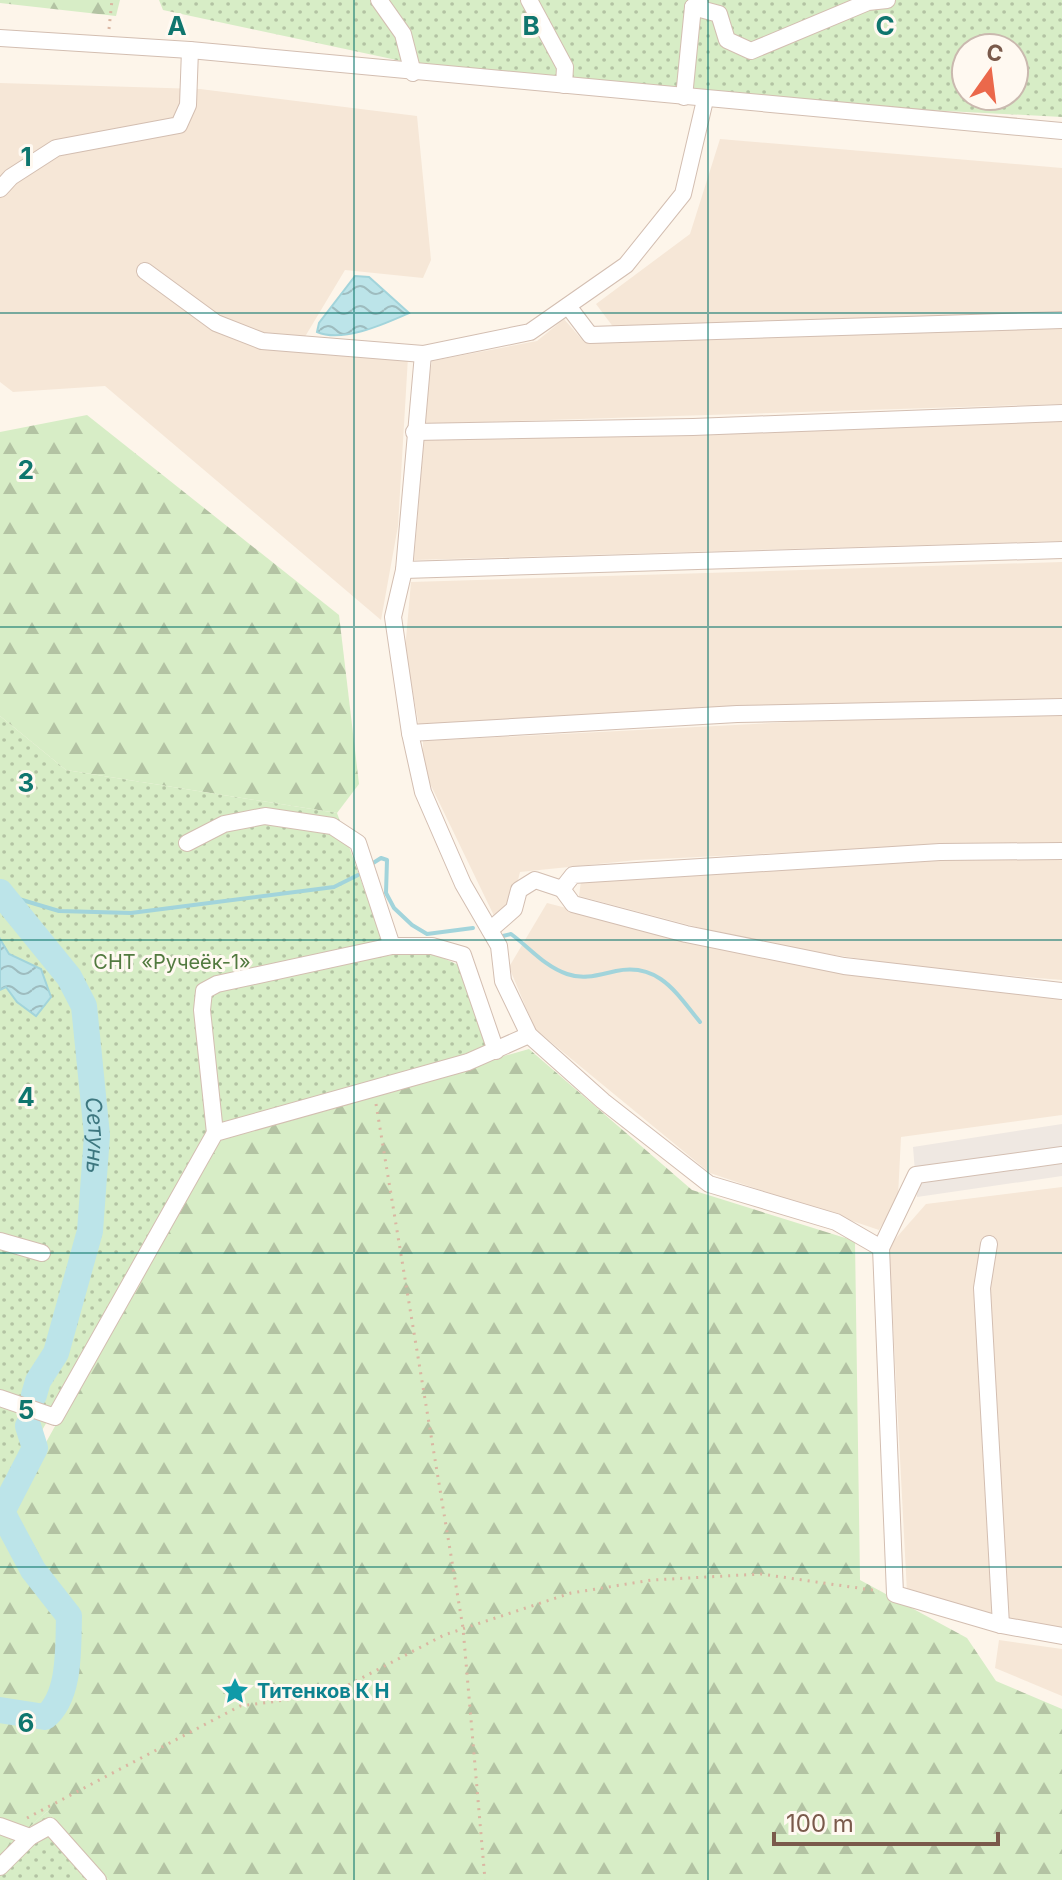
<svg xmlns="http://www.w3.org/2000/svg" width="1062" height="1880" font-family="Inter,sans-serif">
<defs>
<pattern id="forest-firs" width="22" height="20" patternUnits="userSpaceOnUse" patternTransform="scale(2)"><rect width="22" height="20" fill="#d7edc6"/><path d="M5 1l3.5 6h-7zM16 11l3.5 6h-7z" fill="#b3c3a3"/></pattern>
<pattern id="garden-dots" width="8" height="8" patternUnits="userSpaceOnUse" patternTransform="scale(2)"><rect width="8" height="8" fill="#d7edc6"/><path d="M2 2h.1M6 6h.1" fill="none" stroke="#b3c3a3" stroke-width="1.8" stroke-linecap="round"/></pattern>
<pattern id="water-waves" width="16" height="10" patternUnits="userSpaceOnUse" patternTransform="scale(2)"><rect width="16" height="10" fill="#bce4e9"/><path d="M0 5q4-4 8 0t8 0" fill="none" stroke="#9ebcbf"/></pattern>
</defs>
<rect width="100%" height="100%" fill="#fdf5ea"/>
<g fill="#f6e7d7">
<path d="M0,83L200,89L417,116L431,260L423,278L345,270L297,350L408,357L398,526L381,620L105,386L13,392L0,382Z"/>
<path d="M720,139L1062,168V311L614,328L596,304L690,234Z"/>
<path d="M564,319L584,342L1062,328V404L421,424L432,361L537,341Z"/>
<path d="M1062,421V541L414,560L424,438L698,434Z"/>
<path d="M1062,562V704L419,726L405,650L411,582Z"/>
<path d="M1062,715V845H941L637,860L520,872L511,908L498,924L423,769V741L832,720Z"/>
<path d="M1062,856V980L929,969L761,944L579,896L581,881L944,857Z"/>
<path d="M547,903L748,955L1062,998V1115L901,1137L898,1196L879,1230L710,1173L535,1029L509,967Z"/>
<path d="M1062,1187V1630L1013,1623L907,1593L889,1246L926,1204Z"/>
<path d="M999,1640L1062,1649V1696L995,1668Z"/>
</g>
<path fill="#efe8e2" d="M1062,1124V1176L917,1197L913,1147Z"/>
<g fill="url(#forest-firs)">
<path d="M0,0H120L116,16L0,3Z"/>
<path d="M87,415L339,615L359,784L337,813L66,770L0,716V432Z"/>
<path d="M529,1049L692,1190L855,1241L860,1580L967,1638L996,1681L1062,1709V1880H109L47,1811L0,1855V1525L216,1137Z"/>
</g>
<g fill="url(#garden-dots)" fill-rule="evenodd">
<path d="M159,0H1062V117L850,106L420,65L163,10ZM966,48H1014V96H966Z"/>
<path d="M0,716L66,770L337,813L388,956C413,947 436,953 458,965L491,1050L214,1129L0,1504Z"/>
<path d="M47,1811L109,1880H0V1855Z"/>
</g>
<g fill="url(#water-waves)" stroke="#a2d4db" stroke-width="2">
<path d="M355,276L369,277L409,313C384,324 343,343 317,332L319,323Z"/>
<path d="M0,939L9,954L41,969L51,997L36,1016L17,1002L6,987L0,990Z"/>
</g>
<g fill="none" stroke-linecap="round" stroke-linejoin="round">
<g stroke="#a2d4db" stroke-width="4">
<path d="M370,865L381,858L387,860L386,893L394,908L412,925L427,934L473,928"/>
<path d="M2,894L59,911L131,913L334,887L358,875"/>
<path d="M503,936L511,934C530,948 544,966 567,974C584,980 598,975 616,971C659,962 677,994 700,1022"/>
</g>
<g stroke="#bce4e9" stroke-width="26">
<path id="s1" d="M0,892L69,977L84,1006L97,1135L90,1231L56,1353L38,1381L34,1395"/>
<path d="M0,1710L45,1717C71,1696 68,1647 69,1616L33,1570L2,1512L35,1448L28,1426"/>
</g>
<g stroke="#d3beb1" stroke-width="18">
<g id="minor">
<path d="M379,0L403,34L413,73"/>
<path d="M529,0L565,67L564,85"/>
<path d="M693,7L719,14L727,40L751,51L868,2L887,0"/>
<path d="M0,38L190,50L1062,131"/>
<path d="M684,97L693,7L700,3"/>
<path d="M0,189L11,177L56,148L179,125L188,105L190,50"/>
<path d="M145,271L216,323L262,341L423,354L530,332L626,265L683,194L705,100"/>
<path d="M568,306L590,335L1062,320"/>
<path d="M423,354L404,570L393,617L410,733L423,792L463,884L499,946L503,981L529,1035L603,1101L709,1184L836,1222L881,1248"/>
<path d="M414,432L693,427L1062,413"/>
<path d="M404,570L1062,550"/>
<path d="M410,733L737,714L1062,707"/>
<path d="M187,843L224,824L265,816L332,826L358,843L392,946"/>
<path d="M1062,851L940,852L573,875L562,889L573,904L686,934L844,966L1062,991"/>
<path d="M490,930L514,909L519,890L535,880L562,889"/>
<path d="M215,1133L202,1010L204,991L217,984L392,946H432L463,955L496,1051"/>
<path d="M1062,1155L916,1175L881,1248L895,1594L1001,1625L1062,1636"/>
<path d="M0,1241L42,1253"/>
<path d="M989,1244L982,1288L1001,1625"/>
<path d="M0,1398L55,1417L215,1133L468,1062L529,1035"/>
<path d="M0,1826L30,1837"/>
<path d="M0,1867L30,1837L50,1826L98,1880"/>
</g>
</g>
<g stroke="#dab6a2" stroke-width="3" stroke-dasharray="2 6" stroke-linecap="butt">
<path d="M109,29L112,0"/>
<path d="M376,1104L463,1628L485,1880"/>
<path d="M235,1691L240,1706"/>
<path d="M27,1818L240,1706L331,1694L444,1635L571,1593L652,1580L761,1574L879,1591"/>
</g>
<use href="#minor" stroke="#fff" stroke-width="16"/>
</g>
<path fill="none" stroke="#0f766e" stroke-width="2" stroke-opacity="0.55" d="M354,0V1880M708,0V1880M0,313H1062M0,627H1062M0,940H1062M0,1253H1062M0,1567H1062"/>
<defs>
<g id="sight-bare" transform="scale(2.16)"><path d="M0-6L1.8-2.2L6-1.7L2.9 1.2L3.7 5.4L0 3.3L-3.7 5.4L-2.9 1.2L-6-1.7L-1.8-2.2Z" fill="#0f9aa8" stroke="#fff9f1" stroke-width="2.5" paint-order="stroke"/></g>
</defs>
<g fill-rule="evenodd">
<use href="#sight-bare" x="235" y="1691"/>
</g>
<g text-anchor="middle" dominant-baseline="central" stroke-width="6" stroke-linejoin="round" paint-order="stroke">
<g font-size="20" fill="#527a3f" stroke="#fff9f1">
<text x="172" y="962">СНТ «Ручеёк-1»</text>
</g>
<g font-size="20" font-weight="bold" fill="#0d838f" stroke="#fff9f1" text-anchor="start">
<text x="257" y="1691">Титенков К Н</text>
</g>
<g font-size="22" font-style="italic" fill="#3d777f" stroke="#fff9f1">
<text stroke="none"><textPath href="#s1" startOffset="272">Сетунь</textPath></text>
</g>
</g>
<g font-size="26" text-anchor="middle" font-weight="bold" fill="#0f766e" stroke="#fff9f1" stroke-width="6" stroke-linejoin="round" paint-order="stroke">
<text x="177" y="35">A</text>
<text x="531" y="35">B</text>
<text x="885" y="35">C</text>
<text x="26" y="166">1</text>
<text x="26" y="479">2</text>
<text x="26" y="792">3</text>
<text x="26" y="1106">4</text>
<text x="26" y="1419">5</text>
<text x="26" y="1732">6</text>
</g>
<g transform="translate(990 72) rotate(14)"><circle r="38" fill="#fff9f1" stroke="#cab9af" stroke-width="2"/>
<path d="M0-6L14 30L0 20L-14 30Z" fill="#eb684b"/>
<text y="-12" font-size="22" font-weight="bold" text-anchor="middle" fill="#7a5a4b">С</text>
</g>
<path d="M774 1832v12h224v-12" fill="none" stroke="#7a5a4b" stroke-width="4"/>
<text x="786" y="1832" font-size="24" fill="#7a5a4b" stroke="#fff9f1" stroke-width="6" paint-order="stroke">100 m</text>
</svg>
